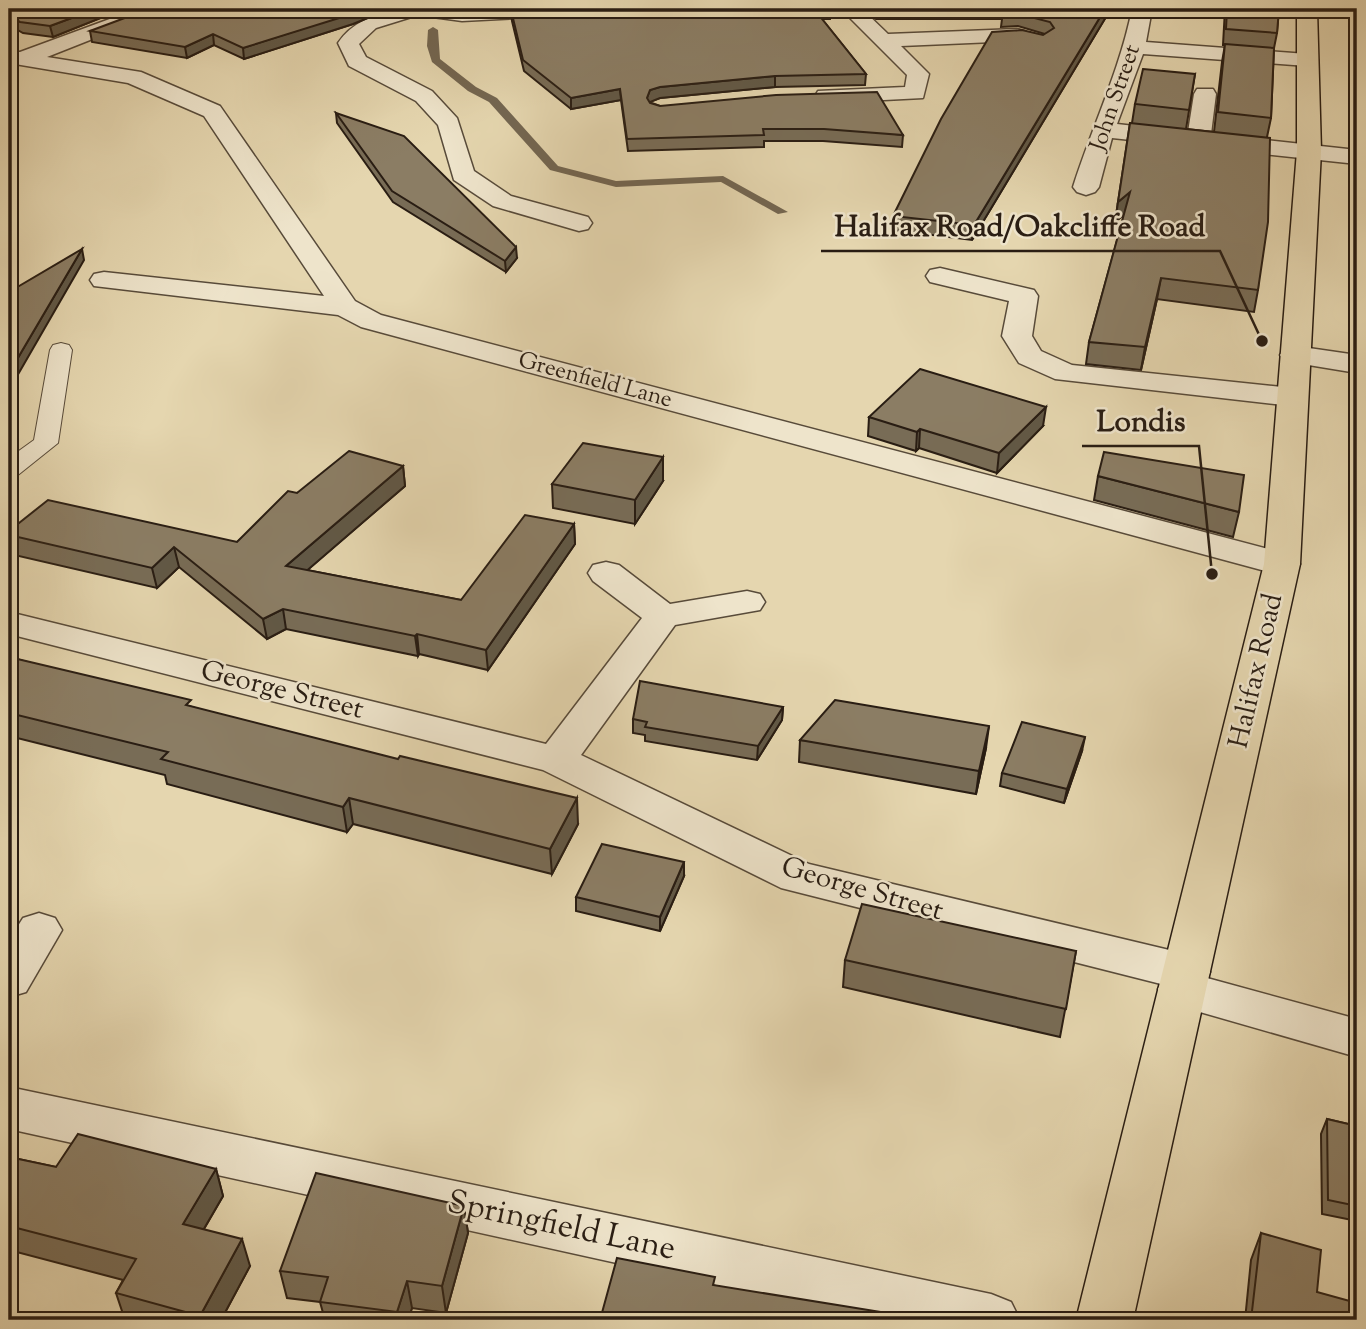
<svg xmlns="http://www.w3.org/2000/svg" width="1366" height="1329" font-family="'Sorts Mill Goudy',serif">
<rect width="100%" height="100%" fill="#e5d6af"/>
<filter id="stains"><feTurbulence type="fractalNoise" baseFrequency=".00286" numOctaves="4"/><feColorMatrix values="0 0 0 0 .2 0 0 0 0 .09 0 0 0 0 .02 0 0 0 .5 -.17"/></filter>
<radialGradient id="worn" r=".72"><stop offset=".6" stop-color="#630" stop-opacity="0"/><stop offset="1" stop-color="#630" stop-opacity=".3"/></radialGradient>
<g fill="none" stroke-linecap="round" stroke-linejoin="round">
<path fill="#736651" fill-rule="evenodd" d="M433,27L438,30L440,59L476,87L497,98L558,166L616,181L723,176L788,212L778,214L721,182L616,187L550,170L489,102L468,91L432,62L427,46L428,30Z"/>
<g stroke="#584b3a" stroke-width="2">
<path id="lane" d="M61,343L69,345L72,350L58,443L18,475L9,478V458L34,440L50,350L53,345Z"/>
</g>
<g stroke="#584b3a" stroke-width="3">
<g id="street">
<path d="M396,9H587L584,13L577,15L462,21L418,15L376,28L359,44L366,57L432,91L457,118L474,171L511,196L588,217L592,223L588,229L579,231L493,206L454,180L438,125L416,101L349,66L338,43C352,22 373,16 396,9Z"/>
<path d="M841,9H862L888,34L1017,29L1024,31L1027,35L1024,39L1017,41L901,46L929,74L923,98L826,103L818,101L815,96L818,91L905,87L907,75Z"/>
<path d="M1132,9H1152L1146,42L1307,54L1315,55L1318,60L1315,65L1307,66L1143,54L1117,124L1188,132L1194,94L1197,89H1213L1216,94L1211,134L1357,150V164L1112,138L1099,187L1095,192L1086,195L1077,192L1073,187C1092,127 1120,70 1132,9Z"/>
<path d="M126,13L133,15L136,19L133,23L47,57L141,72L220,106L355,301L381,315L1295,556L1300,564L1295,572L1282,575L1269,572L361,327L338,315L94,286L90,280L94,274L104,272L324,296L204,116L128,83L9,63V51L20,52Z"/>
<path d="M940,268L1034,290L1038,296L1032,336L1041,351L1072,365L1292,388L1303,390L1307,397L1303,404L1292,406L1055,379L1019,363L1002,336L1009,301L930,282L926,276L930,270Z"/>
<path d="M1295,346L1357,355V373L1284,361L1280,355L1284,349Z"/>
<path d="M606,562L619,565L670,604L747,591L760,594L765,602L760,610L675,625L581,755L809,864L1186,954L1203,959L1210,972L1207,978L1357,1019V1057L1165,1002L1158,989L1161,984L781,888L543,770L9,634V612L546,744L642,618L593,581L588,573L593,565Z"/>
<path d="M39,913L55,918L62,930L26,992L9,997V940L23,918Z"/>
<path d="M9,1087L991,1294L1011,1302L1020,1320H875L9,1129Z"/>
</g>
</g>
<g stroke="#291d13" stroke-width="3">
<path id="highway" d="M1297,9H1317L1321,151L1300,564L1133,1320H1076L1264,564L1297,151Z"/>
</g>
<use href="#lane" fill="#eee4cb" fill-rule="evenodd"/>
<use href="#street" fill="#eee4cb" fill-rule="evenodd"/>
<use href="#highway" fill="#e5d6af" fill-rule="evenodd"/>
</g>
<g fill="#786c56" stroke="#291d13" stroke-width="2">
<path d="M9,9L103,17L53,37L23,33L9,25Z"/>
<path d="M387,9L353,24L244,59L214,45L187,58L92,42L90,31Z"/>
<path d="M831,9L830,19H822L866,74L865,85L775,87L660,98L649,102L660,106L903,135L902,147L823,141H764V147L628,151L621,100L571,109L524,71L512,21L511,10Z"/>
<path d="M866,9H1107L1106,17L972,240L892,230L893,216L1045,34L1018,26L1001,27L1002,19H876Z"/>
<path d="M1225,9H1279L1277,33L1274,48L1271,118L1267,137L1258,290L1254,312L1157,299L1141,370L1086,364L1089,342L1124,215L1115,222L1130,123H1132L1135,104L1195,74L1186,129L1214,132L1222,62L1225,45H1223Z"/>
<path d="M336,113L517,258L506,272L393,202L337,123Z"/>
<path d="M869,417L1043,426L997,473L919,448L916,451L868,436Z"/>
<path d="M403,466L405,486L307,570L461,600L574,524L575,544L488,670L419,654L418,656L286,629L267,639L179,567L157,588L10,554L9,548V531L237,542L297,493Z"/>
<path d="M1098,476L1239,512L1233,537L1094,500Z"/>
<path d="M663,481L635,524L553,508L552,484Z"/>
<path d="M9,657L192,707L578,824L552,874L353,824L347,832L167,784L165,775L9,736Z"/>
<path d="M783,707L782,720L757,760L645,741V735L633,733V719Z"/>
<path d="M800,740L986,748L976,794L799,762Z"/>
<path d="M1082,751L1064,803L1000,786L1002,773Z"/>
<path d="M684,876L660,931L576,911V897Z"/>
<path d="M1357,885V955H1356L1354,896Z"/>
<path d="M1076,951L1060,1037L843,987L845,960Z"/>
<path d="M1327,1119L1357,1126V1221L1322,1214L1321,1134Z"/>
<path d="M9,1157L56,1167L216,1169L223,1196L204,1229L250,1266L221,1320H125L116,1293L123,1280L9,1250Z"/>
<path d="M464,1206L468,1233L446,1313L412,1308L408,1320H325L320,1302L287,1298L280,1271Z"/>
<path d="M1261,1233L1317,1292L1357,1320H1245L1251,1260Z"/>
</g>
<g fill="#615846" stroke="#291d13" stroke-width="2">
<path d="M96,9H101L103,17L53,37L50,26Z"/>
<path d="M363,9H390L353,24L244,59L243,48Z"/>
<path d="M1105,9H1107L1106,17L972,240L974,225Z"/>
<path d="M213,34L214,45L187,58L185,47Z"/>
<path d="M775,76V87L660,98L650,102L647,109V98L650,90L660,87Z"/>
<path d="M620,89L621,100L571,109V98Z"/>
<path d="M1130,192L1127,212L1115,222L1118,202Z"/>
<path d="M516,247L517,258L506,272L505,261Z"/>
<path d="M82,249L84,260L9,390V373Z"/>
<path d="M1161,278L1157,299L1141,370L1145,347Z"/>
<path d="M1046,407L1043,426L997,473L999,453Z"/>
<path d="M920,429L919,448L916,451L917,432Z"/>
<path d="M663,457V481L635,524V500Z"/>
<path d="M403,466L405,486L289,586L286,566Z"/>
<path d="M574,524L575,544L488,670L486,650Z"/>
<path d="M174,547L179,567L157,588L152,568Z"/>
<path d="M283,609L286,629L267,639L263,619Z"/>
<path d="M417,634L419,654L418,656L415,636Z"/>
<path d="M783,707L782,720L757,760L758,746Z"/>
<path d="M989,726L986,748L976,794L979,771Z"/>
<path d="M1085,737L1082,751L1064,803L1067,789Z"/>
<path d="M349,798L353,824L347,832L343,807Z"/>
<path d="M577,798L578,824L552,874L550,849Z"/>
<path d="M684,862V876L660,931V917Z"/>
<path d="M9,904L13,917L9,922Z"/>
<path d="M216,1169L223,1196L191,1251L183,1224Z"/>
<path d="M464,1206L468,1233L446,1313L442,1286Z"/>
<path d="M242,1239L250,1266L221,1320H201L200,1316Z"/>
<path d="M407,1281L412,1308L408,1320H399L397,1312Z"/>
</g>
<g fill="#8b7d64" stroke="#291d13" stroke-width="2">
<path d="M9,9H96L50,26L20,22L9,16Z"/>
<path d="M167,9H363L352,14L243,48L213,34L185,47L90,31L130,16Z"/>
<path d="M543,9H814L866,74L775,76L660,87L650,90L647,98L650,103L660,106L776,95L877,92L903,135L824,129H763L764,135L627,139L620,89L571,98L523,60L511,10Z"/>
<path d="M1006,9H1105L974,225L893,216L941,119L992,32L1022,30L1043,35L1054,28L1050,22L1019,14L1002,15Z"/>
<path d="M1227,9H1279L1277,33L1226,29Z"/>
<path d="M1225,44L1274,48L1271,118L1218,112Z"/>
<path d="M1143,69L1195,74L1189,110L1135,104Z"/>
<path d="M336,113L404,136L516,247L505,261L392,191Z"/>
<path d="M1130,123L1270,138L1268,222L1258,290L1161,278L1145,347L1089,342L1130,192L1118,202Z"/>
<path d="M82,249L9,373V292Z"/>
<path d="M920,369L1046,407L999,453L920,429L917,432L869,417Z"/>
<path d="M583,443L663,457L635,500L552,484Z"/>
<path d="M349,451L403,466L286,566L461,600L525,515L574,524L486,650L417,634L415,636L283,609L263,619L174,547L152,568L9,535V531L48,500L237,542L288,491L297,493Z"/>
<path d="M1104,452L1244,475L1239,512L1098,476Z"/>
<path d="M9,657L191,700L186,705L398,759L400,756L577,798L550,849L349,798L343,807L161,759L168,752L9,713Z"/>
<path d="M640,681L783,707L758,746L645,727L647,722L633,719Z"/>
<path d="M835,700L989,726L979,771L800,740Z"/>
<path d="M1022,722L1085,737L1067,789L1002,773Z"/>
<path d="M602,844L684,862L660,917L576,897Z"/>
<path d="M862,904L1076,951L1066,1009L845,960Z"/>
<path d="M1327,1119L1357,1126V1206L1328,1200Z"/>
<path d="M78,1134L216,1169L183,1224L242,1239L200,1316L116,1293L136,1259L9,1226V1157L56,1167Z"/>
<path d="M316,1173L464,1206L442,1286L407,1281L397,1312L320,1302L328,1277L280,1271Z"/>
<path d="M1261,1233L1321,1250L1317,1292L1357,1303V1320H1251Z"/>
<path d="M617,1258L715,1277L713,1285L906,1316V1320H600Z"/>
</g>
<g text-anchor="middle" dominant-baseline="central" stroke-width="5" stroke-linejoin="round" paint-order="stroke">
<g font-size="23" fill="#291d13" stroke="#eee4cb">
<text transform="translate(1116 98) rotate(-71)">John Street</text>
<text transform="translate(595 381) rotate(15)">Greenfield Lane</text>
</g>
<g font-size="28" fill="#291d13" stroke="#eee4cb">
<text transform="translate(1257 671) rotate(-77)">Halifax Road</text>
<text transform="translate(282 691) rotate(14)">George Street</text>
<text transform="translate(862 890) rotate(16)">George Street</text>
</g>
<g font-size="33" fill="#291d13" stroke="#eee4cb">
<text transform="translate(561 1227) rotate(12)">Springfield Lane</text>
</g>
</g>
<path fill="none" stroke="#291d13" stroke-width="2.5" d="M1262 341L1220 251H821M1212 574L1199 446H1082"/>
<g fill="#291d13" stroke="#eee4cb" stroke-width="2.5">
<circle cx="1262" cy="341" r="7"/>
<circle cx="1212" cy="574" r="7"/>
</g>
<g font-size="30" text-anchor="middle" font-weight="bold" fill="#291d13" stroke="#eee4cb" stroke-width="5" stroke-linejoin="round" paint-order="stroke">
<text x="1020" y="236">Halifax Road/Oakcliffe Road</text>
<text x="1141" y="431">Londis</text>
</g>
<rect width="1366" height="1329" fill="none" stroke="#e5d6af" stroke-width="35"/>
<rect x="10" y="10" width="1345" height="1308" fill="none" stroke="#291d13" stroke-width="3.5"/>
<rect x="18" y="18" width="1331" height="1294" fill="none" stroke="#291d13" stroke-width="2"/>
<rect width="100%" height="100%" filter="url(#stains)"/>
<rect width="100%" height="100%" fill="url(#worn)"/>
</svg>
